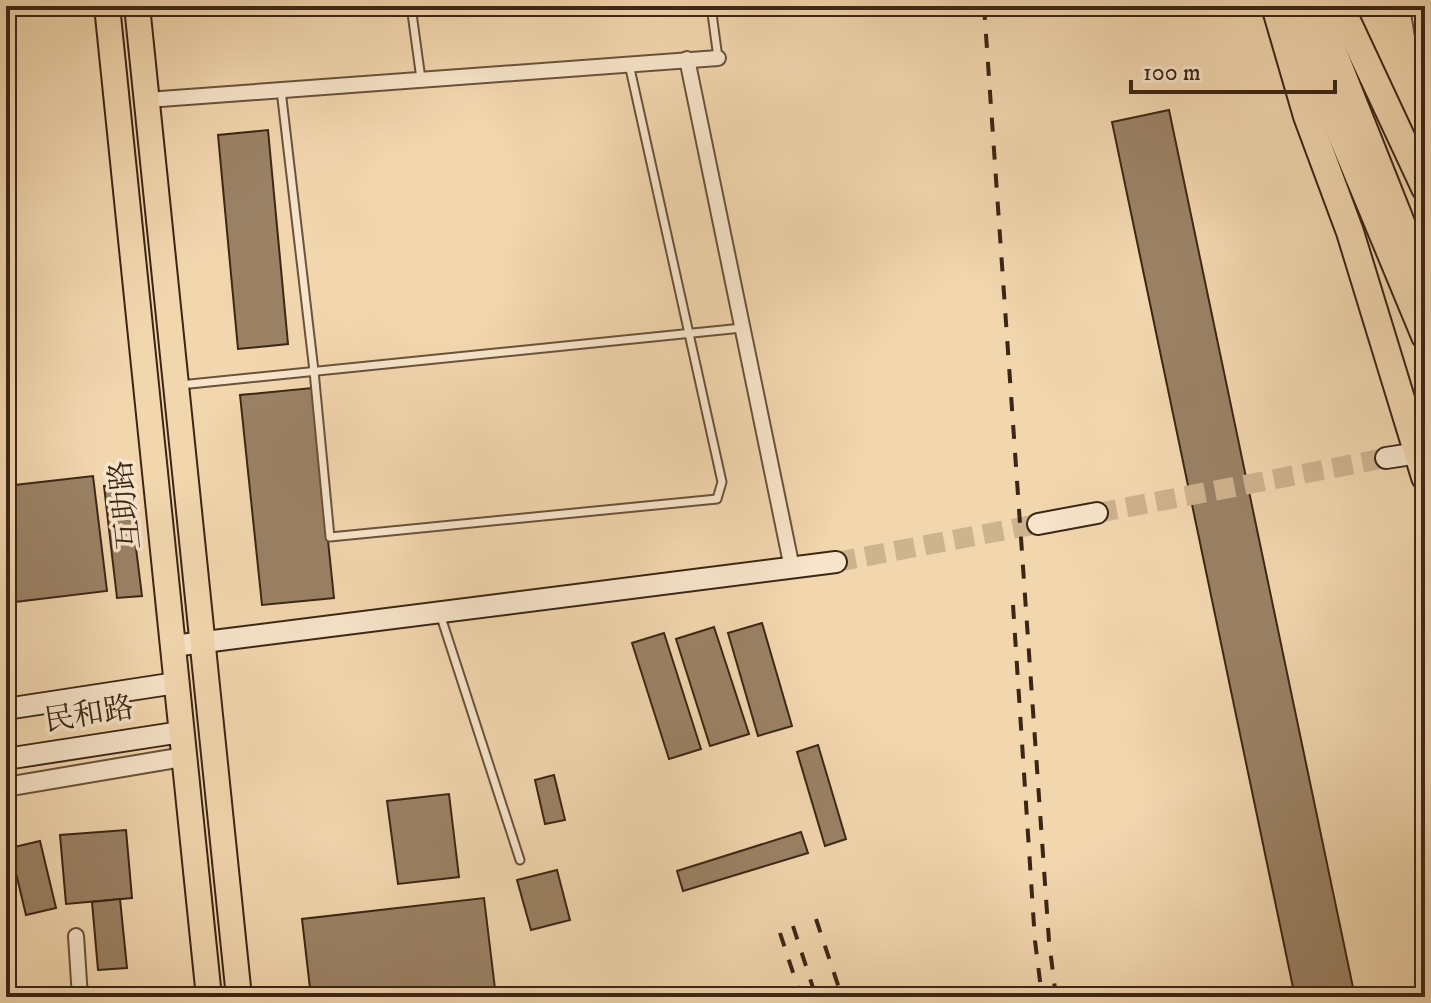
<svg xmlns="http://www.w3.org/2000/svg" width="1431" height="1003" font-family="'IM FELL DW Pica','Noto Serif SC',serif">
<rect width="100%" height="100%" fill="#f2d6ae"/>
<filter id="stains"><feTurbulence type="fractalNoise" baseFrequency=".0025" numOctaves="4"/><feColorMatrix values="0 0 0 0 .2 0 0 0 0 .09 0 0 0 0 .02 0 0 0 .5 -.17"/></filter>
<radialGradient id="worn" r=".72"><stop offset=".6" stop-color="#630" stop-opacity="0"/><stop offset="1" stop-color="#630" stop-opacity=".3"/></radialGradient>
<g fill="#9b8265" stroke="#3c2615" stroke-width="2">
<path d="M1169,110L1355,997H1295L1112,122Z"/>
<path d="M268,130L288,344L238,349L218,135Z"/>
<path d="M312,388L334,598L262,605L240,395Z"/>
<path d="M93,476L107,591L6,603V486Z"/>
<path d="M128,484L142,596L117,598L104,486Z"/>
<path d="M762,623L792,726L758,736L728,633Z"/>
<path d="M714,627L749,734L710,746L676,639Z"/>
<path d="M664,633L701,749L669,759L632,643Z"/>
<path d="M818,745L846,839L825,846L797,752Z"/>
<path d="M554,775L565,820L545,824L535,780Z"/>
<path d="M449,794L459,877L398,884L387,801Z"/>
<path d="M126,830L132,898L66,904L60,835Z"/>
<path d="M801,832L808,853L683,891L677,871Z"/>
<path d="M40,841L56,908L26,915L10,848Z"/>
<path d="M557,870L570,920L531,930L517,880Z"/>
<path d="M484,898L496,997H311L302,919Z"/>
<path d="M120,899L127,968L98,970L92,902Z"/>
</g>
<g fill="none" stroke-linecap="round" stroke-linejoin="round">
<g stroke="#ceb38f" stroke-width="20" stroke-dasharray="20 10" stroke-linecap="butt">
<path d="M1097,513L1386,458"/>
<path d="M836,562L1038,524"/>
</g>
<g stroke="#6a523b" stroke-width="11">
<g id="service">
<path d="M411,6L421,79"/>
<path d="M711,6L718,58"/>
<path d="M281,90L314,371L330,537L717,499L722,482L629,64"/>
<path d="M180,385L742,328"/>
<path d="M440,614L520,860"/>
</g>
</g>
<g stroke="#6a523b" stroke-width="18">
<g id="minor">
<path d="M1418,6L1425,48"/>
<path d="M687,59L792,568"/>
<path d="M147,100L718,58"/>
<path d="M76,936L80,997"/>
</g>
</g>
<g stroke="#6a523b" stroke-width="22">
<path id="tertiary" d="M6,787L183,757"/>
</g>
<g stroke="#3c2615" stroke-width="24">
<g id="secondary">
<path d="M1386,458L1425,452"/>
<path d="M1038,524L1097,513"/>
<path d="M173,646L836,562"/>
<path d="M6,709L176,683"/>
<path d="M6,759L181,732"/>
</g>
</g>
<g stroke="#3c2615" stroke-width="28">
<g id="trunk">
<path d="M107,6L209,997"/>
<path d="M137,6L239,997"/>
</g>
</g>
<g stroke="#3c2615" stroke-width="30">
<g id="motorway">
<path d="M1275,6L1307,116L1350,232L1425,477"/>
<path d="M1293,6L1320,83L1425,336"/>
<path d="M1315,6L1425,283"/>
<path d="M1340,6L1425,188"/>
</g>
</g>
<use href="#service" stroke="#f7e4ca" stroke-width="7"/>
<use href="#minor" stroke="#f7e4ca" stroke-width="14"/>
<use href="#tertiary" stroke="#f7e4ca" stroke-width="18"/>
<use href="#secondary" stroke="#f7e4ca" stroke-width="20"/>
<use href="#trunk" stroke="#f2d6ae" stroke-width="24"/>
<use href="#motorway" stroke="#f2d6ae" stroke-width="26"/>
<g stroke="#3c2615" stroke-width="4" stroke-dasharray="14 14" stroke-linecap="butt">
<path d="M984,6L1049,941L1056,997"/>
<path d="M1013,605L1035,941L1042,997"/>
<path d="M816,919L842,997"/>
<path d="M793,926L816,997"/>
<path d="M780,933L801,997"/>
</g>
</g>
<g text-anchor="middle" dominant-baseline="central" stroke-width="7" stroke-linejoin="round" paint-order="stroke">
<g font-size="30" fill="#3c2615" stroke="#f7e4ca">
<text transform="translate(126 505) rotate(-96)">互助路</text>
<text transform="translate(89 715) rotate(-9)">民和路</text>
</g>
</g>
<rect width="1431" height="1003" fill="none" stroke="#f2d6ae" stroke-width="32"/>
<rect x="8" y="8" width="1415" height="987" fill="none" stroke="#3c2615" stroke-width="4"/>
<rect x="16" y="16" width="1399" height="971" fill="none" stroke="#3c2615" stroke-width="2"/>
<path d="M1131 80v12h204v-12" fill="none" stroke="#3c2615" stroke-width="4"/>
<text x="1143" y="80" font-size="24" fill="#3c2615" stroke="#f7e4ca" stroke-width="6" paint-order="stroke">100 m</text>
<rect width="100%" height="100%" filter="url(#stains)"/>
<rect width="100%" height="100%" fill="url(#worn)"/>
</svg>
